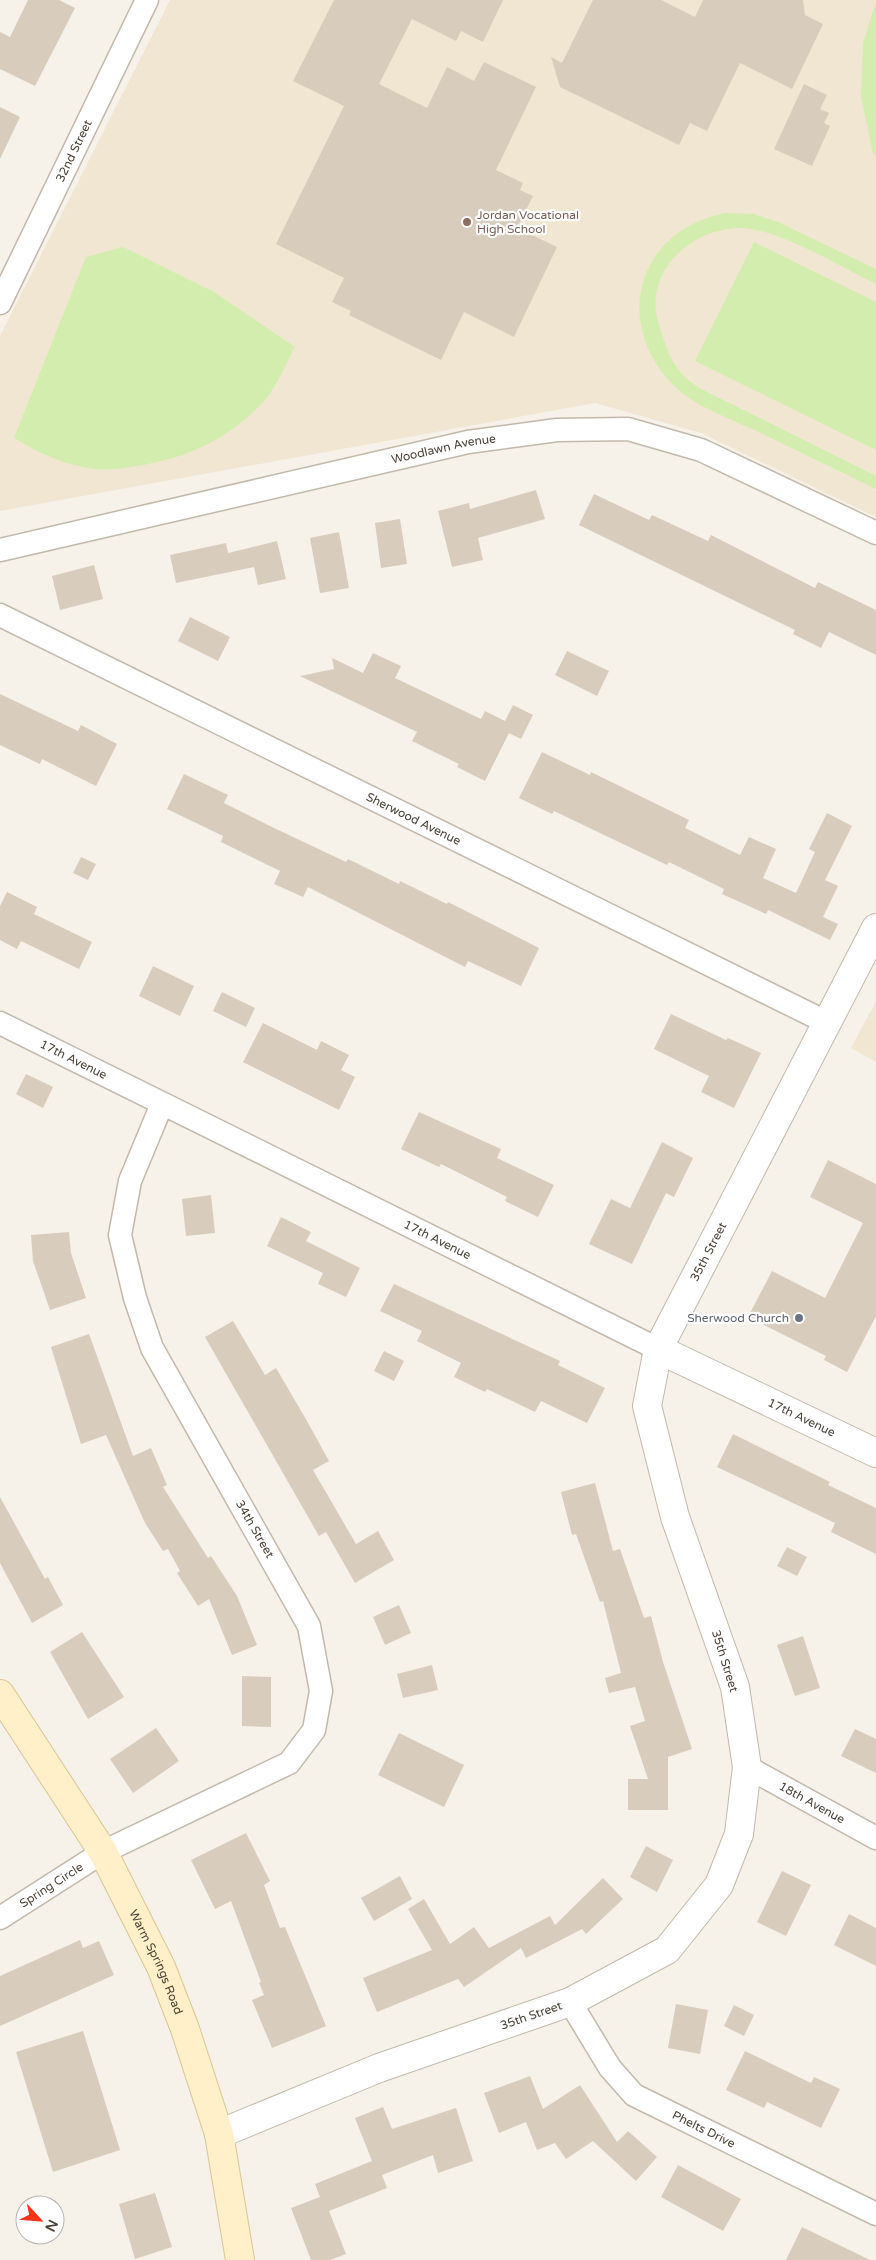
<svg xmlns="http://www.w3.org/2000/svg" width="876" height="2260" font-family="'Varela Round',sans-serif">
<rect width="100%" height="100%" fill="#f6f1e9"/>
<g fill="#f0e6d1">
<path d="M170,0H876V517L701,433L595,403L0,511V336Z"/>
<path d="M876,1001V1062L851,1048Z"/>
</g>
<g fill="#d3edae">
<path d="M876,1V157L873,153L861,97L863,43Z"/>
<path d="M725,213L753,214L778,222L876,269V284C841,267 777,228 740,228C697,228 650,264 656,312C657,320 660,329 663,337C670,360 679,375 699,388L876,476V489C840,471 803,454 767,436C742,424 715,414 692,400C652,374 629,324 644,279C657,241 688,221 725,213Z"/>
<path d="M754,242L876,302V450L695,361Z"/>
<path d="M123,247L214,292L295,347C286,363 276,389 263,402C228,440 186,458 137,466C124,468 108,471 95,469C65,465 40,454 14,438L86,257Z"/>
</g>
<g fill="#d8cdbd">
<path d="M28,0H59L75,8L35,86L0,69V32L10,37Z"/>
<path d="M334,0H503L483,42L461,31L456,41L412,19L379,84L427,108L447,67L474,81L484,62L536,87L496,170L523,183L520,190L533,196L517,228L557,247L514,337L464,312L441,360L349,315L351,311L332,302L344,278L276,244L344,106L293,81Z"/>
<path d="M593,0H661L695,17L703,0H803L805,15L823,24L792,89L740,63L707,131L690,123L679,145L560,87L551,57L562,63Z"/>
<path d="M804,84L827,95L820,109L829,113L824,123L830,126L812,166L774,149Z"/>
<path d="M0,107L20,117L0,159Z"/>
<path d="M536,490L545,519L478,538L483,560L452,567L438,511L469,503L470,509Z"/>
<path d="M594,494L649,520L652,515L708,541L711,535L815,588L818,582L876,610V655L829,632L821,648L793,634L795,630L579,525Z"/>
<path d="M400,519L407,564L381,568L375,523Z"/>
<path d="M339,532L349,588L320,593L310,538Z"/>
<path d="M277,541L286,579L258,585L254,567L176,583L170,555L226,543L228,553Z"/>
<path d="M94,565L103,599L60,610L52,576Z"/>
<path d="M190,617L230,637L218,661L178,641Z"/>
<path d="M567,651L609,671L597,696L555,675Z"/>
<path d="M373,653L401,666L395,678L481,719L485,711L505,721L513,705L533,715L521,739L509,733L485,781L457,767L459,764L412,741L417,732L300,676L334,669L332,658L363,673Z"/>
<path d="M0,694L78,731L81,725L117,744L96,786L42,759L40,764L0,745Z"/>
<path d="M542,752L590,775L591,772L689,820L685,828L740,855L749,837L776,849L763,878L796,893L815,852L809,849L827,813L852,826L825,880L838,886L823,917L838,924L830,940L768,910L766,914L722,894L724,889L669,862L667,865L554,811L552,814L519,798Z"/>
<path d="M184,774L228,795L224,803L272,827L346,862L348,859L399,884L400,881L447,904L448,902L539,948L521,986L468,961L465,967L308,887L303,897L274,884L280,871L221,842L223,836L167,809Z"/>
<path d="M81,857L96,864L88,880L73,873Z"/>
<path d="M7,892L37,907L34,914L92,942L79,969L21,941L17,949L0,940V906Z"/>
<path d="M153,966L194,986L180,1016L139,996Z"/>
<path d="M222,992L255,1008L246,1027L213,1011Z"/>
<path d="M671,1014L726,1040L728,1038L761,1053L734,1108L701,1092L709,1076L654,1049Z"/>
<path d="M263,1023L317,1050L321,1041L349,1055L341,1070L355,1077L339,1110L243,1062Z"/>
<path d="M26,1074L53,1087L43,1108L16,1094Z"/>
<path d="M419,1112L501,1149L497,1158L554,1185L538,1217L505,1201L507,1197L441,1164L439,1167L401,1149Z"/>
<path d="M662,1142L693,1158L674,1197L666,1193L632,1264L589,1244L611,1199L630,1208Z"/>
<path d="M828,1160L876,1184V1316L847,1372L824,1360L826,1356L748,1317L772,1271L825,1298L863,1223L810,1197Z"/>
<path d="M211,1195L215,1233L186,1236L182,1199Z"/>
<path d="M281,1217L311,1232L306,1241L360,1268L346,1297L318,1284L323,1273L267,1246Z"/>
<path d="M69,1232L71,1253L86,1298L50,1310L33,1261L31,1235Z"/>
<path d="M394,1284L560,1361L558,1365L605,1388L587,1423L541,1401L535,1412L487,1389L485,1392L454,1377L461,1363L417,1341L422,1331L380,1311Z"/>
<path d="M233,1321L265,1375L276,1368L307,1421L329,1461L313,1470L356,1544L378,1531L394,1560L355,1583L326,1532L319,1536L205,1337Z"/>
<path d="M89,1334L133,1456L151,1448L167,1485L163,1487L208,1558L211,1556L237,1596L257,1645L232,1655L209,1599L198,1606L177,1573L180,1571L168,1549L163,1551L145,1523L106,1435L81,1444L51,1347Z"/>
<path d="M384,1351L404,1361L394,1381L374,1371Z"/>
<path d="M733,1434L830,1482L828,1485L876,1508V1554L831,1532L835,1523L717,1467Z"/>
<path d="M595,1483L613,1551L620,1549L644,1618L651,1616L663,1662L692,1749L668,1757V1810H628V1779H648L630,1726L645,1721L635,1687L609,1693L605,1678L621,1673L603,1601L600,1602L576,1534L572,1535L561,1492Z"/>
<path d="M0,1497L45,1579L48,1577L63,1605L32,1623L0,1563Z"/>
<path d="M787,1547L807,1557L797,1576L777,1566Z"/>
<path d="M399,1605L411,1633L385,1645L373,1617Z"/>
<path d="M82,1632L124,1697L88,1719L50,1652Z"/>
<path d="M803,1636L820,1688L795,1696L777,1645Z"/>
<path d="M432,1665L438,1690L403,1698L397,1674Z"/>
<path d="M242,1676L271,1677V1727L242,1726Z"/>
<path d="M156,1728L179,1761L133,1793L110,1759Z"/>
<path d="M855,1729L876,1739V1773L841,1756Z"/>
<path d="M399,1733L464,1765L444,1807L378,1775Z"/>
<path d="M246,1833L270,1881L264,1885L280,1928L285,1927L326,2026L272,2048L252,2000L264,1995L259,1983L261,1982L231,1901L215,1909L191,1860Z"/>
<path d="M646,1846L673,1860L657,1892L630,1877Z"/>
<path d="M782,1871L811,1885L786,1936L757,1922Z"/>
<path d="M400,1876L412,1899L374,1921L361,1898Z"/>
<path d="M603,1878L623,1899L586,1934L582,1929L526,1958L521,1948L464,1987L458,1979L377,2012L363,1978L432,1950L408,1909L424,1899L450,1944L474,1927L489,1948L550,1916L555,1925Z"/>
<path d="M849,1914L876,1928V1966L834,1945Z"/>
<path d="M80,1940L83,1948L99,1941L114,1975L0,2026V1976Z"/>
<path d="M676,2004L708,2010L700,2054L668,2048Z"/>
<path d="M734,2005L754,2015L744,2036L724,2026Z"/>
<path d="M83,2031L120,2150L53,2172L16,2052Z"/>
<path d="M745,2051L811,2083L814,2077L840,2089L821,2128L767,2102L764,2108L726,2090Z"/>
<path d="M530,2076L543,2109L580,2085L617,2142L628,2131L657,2157L636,2181L593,2141L566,2159L555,2143L537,2150L526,2122L499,2133L484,2093Z"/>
<path d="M383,2107L392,2129L456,2108L473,2161L438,2173L433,2155L382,2175L387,2188L329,2211L346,2254L330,2260H311L291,2208L320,2197L315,2184L372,2161L355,2118Z"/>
<path d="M678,2165L741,2199L723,2231L661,2197Z"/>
<path d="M155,2193L172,2247L135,2259L119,2204Z"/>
<path d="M802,2227L870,2260H786Z"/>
</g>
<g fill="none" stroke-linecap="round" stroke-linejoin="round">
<g stroke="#c2b9aa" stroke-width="25">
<g id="minor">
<path id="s1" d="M0,303L147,0"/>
<path id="s2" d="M0,550L468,442L557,430L628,429L701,450L876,533"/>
<path id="s3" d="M0,615L828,1023"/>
<path id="s4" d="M0,1023L658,1349"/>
<path id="s5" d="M747,1767L876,1838"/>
<path id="s6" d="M0,1918L103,1852L289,1763L314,1730L321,1691L309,1626L152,1348L135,1298L120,1235L130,1181L162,1104"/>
<path id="s7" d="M570,2002L610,2068L634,2095L876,2214"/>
</g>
</g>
<g stroke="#c2b9aa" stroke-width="30">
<g id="tertiary">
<path id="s8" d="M658,1349L876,1453"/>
<path id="s9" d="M219,2134L379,2068L570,2002L667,1950L719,1885L739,1834L747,1767L735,1687L675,1517L647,1406L658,1349L876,928"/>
</g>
</g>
<g stroke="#d9c595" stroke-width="30">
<g id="secondary">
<path id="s10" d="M0,1694L103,1852L161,1967L185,2029L219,2134L240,2260"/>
</g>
</g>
<use href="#minor" stroke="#fff" stroke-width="22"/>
<use href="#tertiary" stroke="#fff" stroke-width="28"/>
<use href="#secondary" stroke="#fff0c9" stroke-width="28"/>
</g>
<circle fill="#8d6e63" stroke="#fff" stroke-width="2" cx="467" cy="222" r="5"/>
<circle fill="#6b7280" stroke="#fff" stroke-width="2" cx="799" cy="1318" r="5"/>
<g text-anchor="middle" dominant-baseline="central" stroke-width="4.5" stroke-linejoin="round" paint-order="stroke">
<g font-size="12" fill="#4a4236" stroke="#fff">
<text stroke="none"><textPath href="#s1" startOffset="169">32nd Street</textPath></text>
<text stroke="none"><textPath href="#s2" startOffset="455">Woodlawn Avenue</textPath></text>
<text stroke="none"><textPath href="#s3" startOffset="461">Sherwood Avenue</textPath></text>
<text stroke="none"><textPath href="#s4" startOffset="82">17th Avenue</textPath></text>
<text stroke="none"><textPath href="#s4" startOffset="488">17th Avenue</textPath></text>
<text stroke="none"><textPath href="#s9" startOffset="1234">35th Street</textPath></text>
<text stroke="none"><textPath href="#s8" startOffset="159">17th Avenue</textPath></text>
<text transform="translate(255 1529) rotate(60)">34th Street</text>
<text transform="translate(725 1661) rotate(73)">35th Street</text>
<text stroke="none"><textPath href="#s5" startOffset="74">18th Avenue</textPath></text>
<text stroke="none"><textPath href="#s6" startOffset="61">Spring Circle</textPath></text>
<text stroke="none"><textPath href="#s10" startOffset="311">Warm Springs Road</textPath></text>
<text stroke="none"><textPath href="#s9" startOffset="334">35th Street</textPath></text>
<text stroke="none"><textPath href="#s7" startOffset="191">Phelts Drive</textPath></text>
</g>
<g font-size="12" fill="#785e54" stroke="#fff" text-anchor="start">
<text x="477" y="215">Jordan Vocational<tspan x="477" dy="14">High School</tspan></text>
</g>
<g font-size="12" fill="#5b616d" stroke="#fff" text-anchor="end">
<text x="789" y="1318">Sherwood Church</text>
</g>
</g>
<g transform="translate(40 2220) rotate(116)"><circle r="24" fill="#ffffff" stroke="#b7b3af"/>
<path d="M0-4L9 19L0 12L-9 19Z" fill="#ff3116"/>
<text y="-8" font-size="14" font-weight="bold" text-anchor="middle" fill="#4a4236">N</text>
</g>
</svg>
